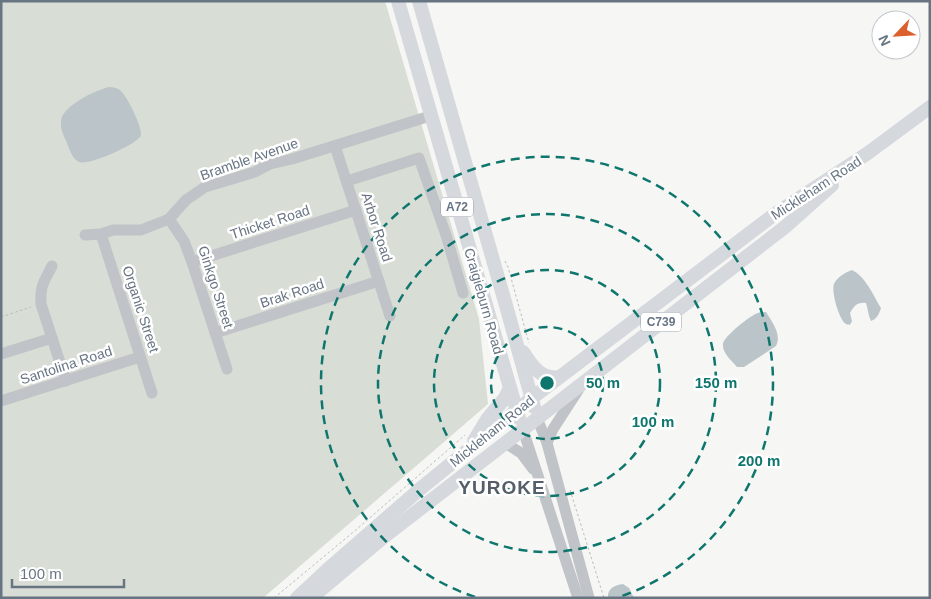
<svg xmlns="http://www.w3.org/2000/svg" width="931" height="599" font-family="Arial,sans-serif">
<rect width="100%" height="100%" fill="#f6f7f4"/>
<path fill="#d8ddd5" d="M1,1H385L479,319L488,404L263,598H1Z"/>
<g fill="#bac4c9">
<path d="M109,87C113,87 117,88 120,90C127,96 142,126 141,135C139,144 88,166 79,162C73,160 69,149 67,143C64,136 60,129 61,121C62,106 96,90 109,87Z"/>
<path d="M852,270C866,277 873,295 881,308C879,314 877,319 871,321C868,315 868,309 866,303C857,302 854,306 850,313L852,321L850,325C849,324 847,325 846,324C839,320 831,291 834,284C837,277 846,272 852,270Z"/>
<path d="M766,312C772,322 782,334 776,346L744,367H737C732,361 722,353 723,344C723,337 752,314 758,313C760,312 763,312 766,312Z"/>
<path d="M623,584L629,588L634,598H608C607,588 615,585 623,584Z"/>
</g>
<g fill="none" stroke-linecap="round" stroke-linejoin="round">
<g stroke="#babcbf" stroke-width="1" stroke-dasharray="2.5 2.5" stroke-linecap="butt">
<path d="M505,261L508,267L529,343"/>
<path d="M1,317L31,307"/>
<path d="M570,490L604,598"/>
<path d="M274,598L357,529L465,435"/>
</g>
<g stroke="#c0c3c7" stroke-width="11">
<path d="M335,146L390,316"/>
<path d="M347,181L419,158L446,235L463,293"/>
<path d="M169,219L184,241L192,262L227,369"/>
<path d="M101,234L152,393"/>
<path d="M85,235L101,234L113,230H141L169,219L186,200L205,187L255,172L270,164L292,159L430,116"/>
<path d="M192,262L356,210"/>
<path d="M52,266C44,282 40,285 41,304L66,381"/>
<path d="M215,333L379,281"/>
<path d="M1,354L52,338"/>
<path d="M1,401L140,357"/>
<path d="M537,418L547,443L589,598"/>
<path d="M523,430L578,598"/>
<path d="M505,443L521,453L533,469"/>
<path d="M547,443L553,429L579,389"/>
</g>
<g stroke="#d5d8dc" stroke-width="14">
<path d="M398,1L513,398L519,418"/>
<path d="M419,1L507,309L534,407"/>
<path d="M523,352C532,366 541,380 560,377"/>
<path d="M474,441L488,418L505,398L510,388"/>
<path d="M297,598L327,570L420,489L532,398L775,214L868,153L930,107"/>
<path d="M311,598L385,536L785,227L832,185"/>
</g>
</g>
<g fill="none" stroke="#0f766e" stroke-width="2.5" stroke-dasharray="9 6">
<circle cx="547" cy="383" r="56"/>
<circle cx="547" cy="383" r="113"/>
<circle cx="547" cy="383" r="169"/>
<path d="M475 597A226 226 0 1 1 619 597"/>
</g>
<g text-anchor="middle" dominant-baseline="central" stroke-width="5" stroke-linejoin="round" paint-order="stroke">
<g fill="#fff" stroke="#959ea8" stroke-width="1">
<rect x="441" y="197.5" width="32" height="19" rx="4"/>
<rect x="641" y="312.5" width="40" height="19" rx="4"/>
</g>
<g font-size="12" font-weight="bold" fill="#677583">
<text x="457" y="207">A72</text>
<text x="661" y="322">C739</text>
</g>
<g font-size="14" fill="#677583" stroke="#fff">
<text transform="translate(249 159) rotate(-19)">Bramble Avenue</text>
<text transform="translate(816 188) rotate(-33)">Mickleham Road</text>
<text transform="translate(270 222) rotate(-18)">Thicket Road</text>
<text transform="translate(377 227) rotate(72)">Arbor Road</text>
<text transform="translate(216 287) rotate(72)">Ginkgo Street</text>
<text transform="translate(292 293) rotate(-18)">Brak Road</text>
<text transform="translate(484 301) rotate(74)">Craigieburn Road</text>
<text transform="translate(141 309) rotate(72)">Organic Street</text>
<text transform="translate(66 365) rotate(-18)">Santolina Road</text>
<text transform="translate(492 431) rotate(-39)">Mickleham Road</text>
</g>
<g font-size="19" font-weight="bold" letter-spacing="1" fill="#545f69" stroke="#fff">
<text x="502" y="487">YUROKE</text>
</g>
</g>
<circle cx="547" cy="383" r="8" fill="#0f766e" stroke="#fff" stroke-width="2.5"/>
<g font-size="15" text-anchor="middle" font-weight="bold" fill="#0f766e" stroke="#fff" stroke-width="5" stroke-linejoin="round" paint-order="stroke">
<text x="603" y="388">50 m</text>
<text x="716" y="388">150 m</text>
<text x="653" y="427">100 m</text>
<text x="759" y="466">200 m</text>
</g>
<rect width="931" height="599" fill="none" stroke="#677583" stroke-width="5"/>
<g transform="translate(896 35) rotate(245)"><circle r="24" fill="#ffffff" stroke="#c2c8cd"/>
<path d="M0-4L9 19L0 12L-9 19Z" fill="#dc602e"/>
<text y="-8" font-size="14" font-weight="bold" text-anchor="middle" fill="#677583">N</text>
</g>
<path d="M12 579v8h112v-8" fill="none" stroke="#677583" stroke-width="2.5"/>
<text x="20" y="579" font-size="15" fill="#677583" stroke="#ffffff" stroke-width="4" paint-order="stroke">100 m</text>
</svg>
